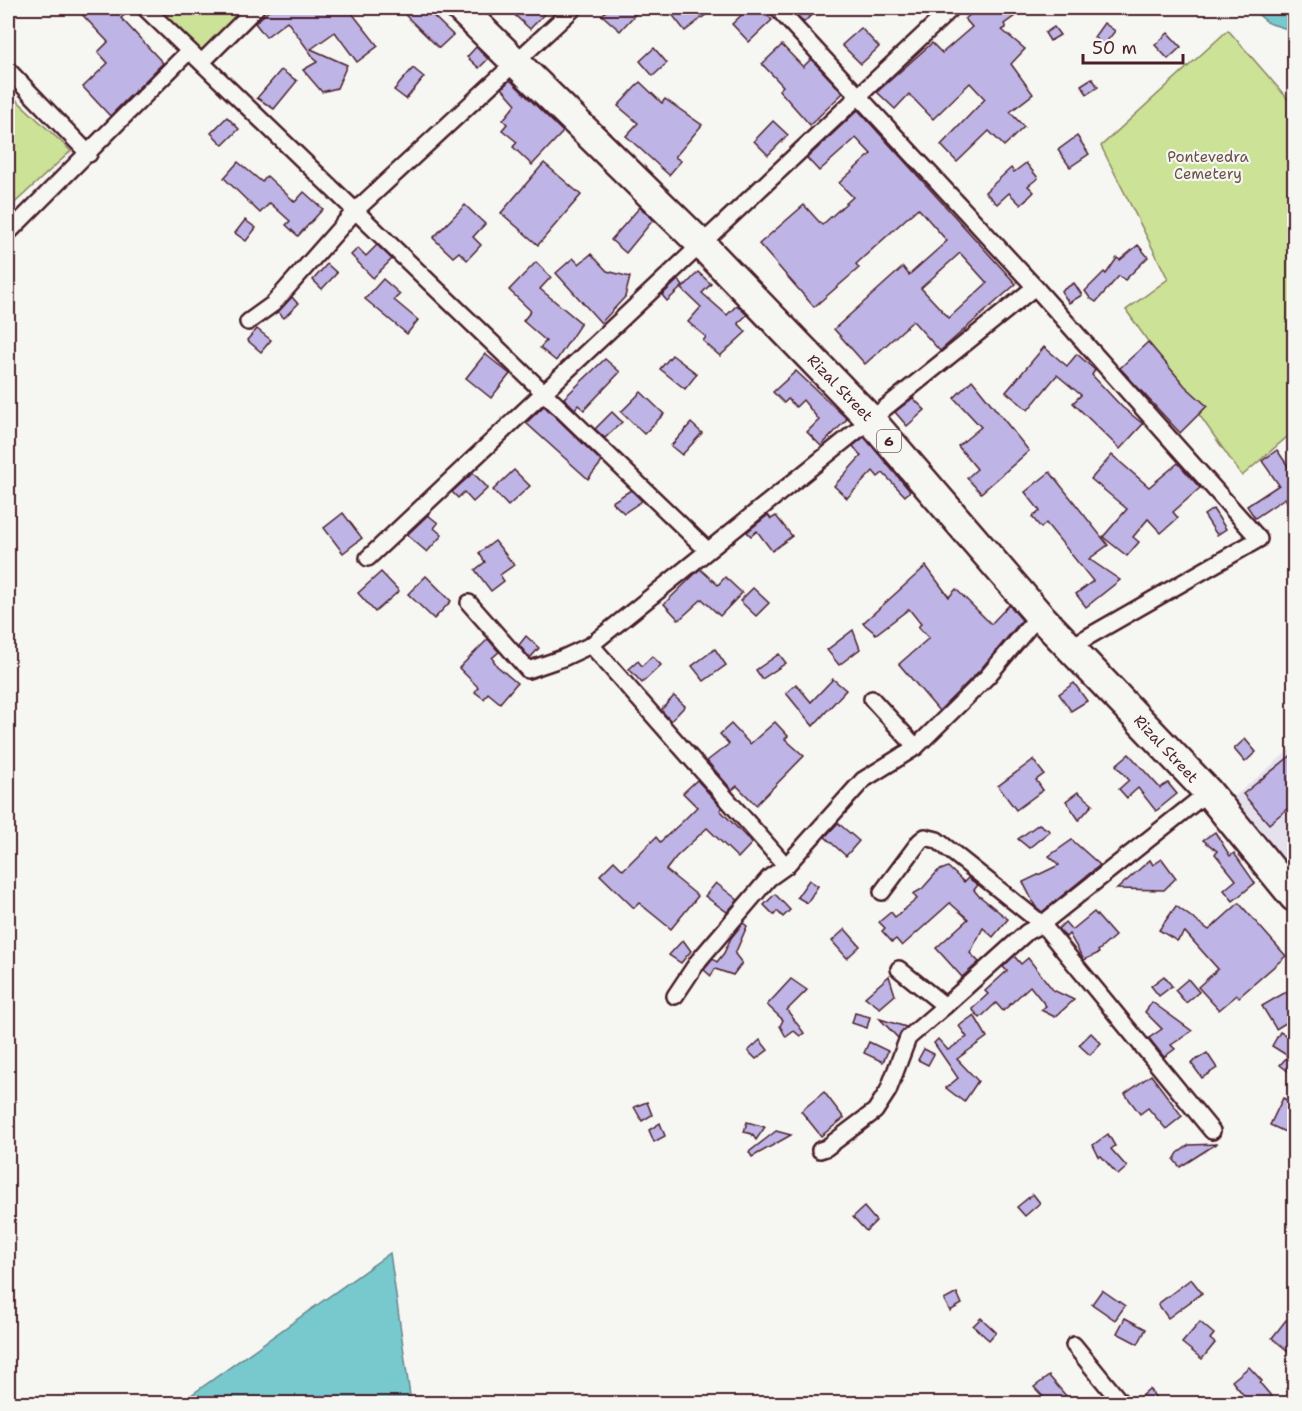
<svg xmlns="http://www.w3.org/2000/svg" width="1302" height="1411" font-family="'Shantell Sans',sans-serif">
<rect width="100%" height="100%" fill="#f6f6f2"/>
<filter id="ink" filterUnits="userSpaceOnUse"><feTurbulence type="fractalNoise" baseFrequency=".0167" numOctaves="2"/><feDisplacementMap in="SourceGraphic" scale="12" xChannelSelector="R" yChannelSelector="G"/><feConvolveMatrix kernelMatrix="1 2 1 2 8 2 1 2 1" color-interpolation-filters="sRGB"/></filter>
<g filter="url(#ink)">
<path fill="#e5e2ee" d="M1294,746V874L1234,797Z"/>
<g fill="#cbe297" stroke="#8a8061" stroke-width="1.5">
<path d="M158,8H244L201,51Z"/>
<path d="M1228,30L1294,106V431L1242,476L1126,310L1168,279L1101,146Z"/>
<path d="M8,92L71,151L8,209Z"/>
</g>
<g fill="#77c9ce" stroke="#65858d" stroke-width="1.5">
<path d="M1251,8H1294V31L1268,23Z"/>
<path d="M390,1253L411,1403H180Z"/>
</g>
<g fill="#beb4e5" stroke="#4a1f2b" stroke-width="1.5" fill-rule="evenodd">
<path d="M76,8H133L121,18L163,63L110,116L83,87L108,63L98,52L108,42Z"/>
<path d="M272,8H348L378,46L357,62L335,32L311,49L347,65L337,88L322,92L303,70L317,62L287,21L266,37L255,23Z"/>
<path d="M398,8H425L453,35L439,48Z"/>
<path d="M507,8H550L530,29Z"/>
<path d="M609,8H641L620,31L602,15Z"/>
<path d="M667,8H702L707,14L685,31Z"/>
<path d="M749,8H760L772,20L749,42L732,24Z"/>
<path d="M790,8H819L804,22Z"/>
<path d="M978,8H1026L1004,24L1006,28L1002,30L1025,49L1011,64L1033,94L1010,112L1024,127L1004,146L989,131L957,162L941,145L985,99L970,83L933,119L909,94L895,109L877,92L932,43L942,53L972,27L965,19Z"/>
<path d="M1104,23L1115,31L1104,45L1094,37Z"/>
<path d="M1054,27L1060,35L1050,41L1045,33Z"/>
<path d="M861,28L879,47L861,64L842,45Z"/>
<path d="M1168,33L1181,47L1168,59L1155,45Z"/>
<path d="M782,45L803,67L811,59L843,93L810,125L779,90L783,86L762,64Z"/>
<path d="M476,47L488,59L479,68L467,57Z"/>
<path d="M654,48L667,63L653,76L640,61Z"/>
<path d="M413,68L424,77L406,99L394,90Z"/>
<path d="M281,70L297,81L274,109L257,98Z"/>
<path d="M1092,78L1098,87L1087,94L1081,85Z"/>
<path d="M510,80L563,132L532,165L513,147L517,142L502,130L507,124L503,120L516,104L502,88Z"/>
<path d="M640,82L662,103L665,99L702,125L675,157L681,161L669,175L626,136L638,123L618,106Z"/>
<path d="M858,110L1016,284L940,351L913,321L865,364L834,329L903,267L909,275L947,241L918,208L856,264L859,268L814,307L759,244L804,205L822,225L853,197L839,183L871,154L856,138L819,171L807,158ZM960,253L987,283L949,318L921,288Z"/>
<path d="M227,117L239,129L223,145L211,133Z"/>
<path d="M773,121L788,135L768,155L754,141Z"/>
<path d="M1077,136L1089,154L1070,167L1058,150Z"/>
<path d="M238,162L262,182L267,176L295,202L304,192L323,209L298,236L286,225L290,221L270,203L260,213L224,178Z"/>
<path d="M544,163L581,195L538,245L501,213Z"/>
<path d="M1026,163L1038,178L1028,186L1034,192L1021,205L1009,193L997,204L985,192L1011,168L1014,172Z"/>
<path d="M465,205L485,224L473,237L481,245L467,260L459,252L453,257L433,238Z"/>
<path d="M640,207L653,220L626,253L611,240Z"/>
<path d="M245,220L256,228L246,241L235,233Z"/>
<path d="M377,245L392,259L373,278L351,255L358,248L366,256Z"/>
<path d="M1138,245L1148,257L1125,280L1119,276L1096,302L1090,298L1085,291L1104,272L1106,274L1117,258L1120,260Z"/>
<path d="M591,254L607,271L630,277L625,297L601,323L556,273L573,258L579,264Z"/>
<path d="M536,262L551,277L540,289L581,323L556,361L540,348L546,341L523,321L531,311L509,290Z"/>
<path d="M327,264L337,273L322,289L313,280Z"/>
<path d="M698,272L711,284L702,293L727,315L737,305L747,315L738,323L746,332L720,356L703,341L706,337L688,322L701,307L682,289Z"/>
<path d="M383,279L400,294L394,300L418,320L407,334L365,299Z"/>
<path d="M678,280L683,286L667,301L662,295Z"/>
<path d="M1074,283L1082,295L1069,303L1061,291Z"/>
<path d="M292,297L298,304L284,318L278,312Z"/>
<path d="M257,329L271,340L261,352L247,340Z"/>
<path d="M1148,342L1185,386L1207,406L1180,433L1120,368Z"/>
<path d="M1044,347L1067,366L1077,354L1095,370L1092,375L1122,407L1143,424L1120,449L1073,403L1081,395L1057,375L1028,410L1006,392Z"/>
<path d="M485,354L510,374L491,398L466,378Z"/>
<path d="M672,355L697,374L685,389L660,369Z"/>
<path d="M605,359L620,372L584,410L578,405L575,409L564,398Z"/>
<path d="M796,371L847,419L821,446L807,432L819,420L803,400L796,407L788,399L784,403L773,392Z"/>
<path d="M972,380L1029,451L981,493L967,478L977,469L958,446L981,427L954,398Z"/>
<path d="M641,392L664,414L644,434L621,412Z"/>
<path d="M913,398L925,410L907,426L895,412Z"/>
<path d="M544,406L602,462L588,479L526,423Z"/>
<path d="M612,412L622,422L605,438L595,429Z"/>
<path d="M691,423L702,433L682,455L671,446Z"/>
<path d="M864,437L910,491L905,496L883,473L878,477L873,471L847,498L834,486L861,456L853,446Z"/>
<path d="M1277,450L1294,475V515L1285,498L1255,518L1247,506L1279,485L1262,461Z"/>
<path d="M1112,455L1149,487L1178,463L1200,488L1173,512L1178,518L1161,533L1148,519L1133,537L1139,542L1127,556L1103,537L1127,509L1091,479Z"/>
<path d="M514,470L530,486L508,506L493,490Z"/>
<path d="M1050,472L1108,545L1089,559L1120,580L1086,607L1076,594L1093,581L1046,523L1041,528L1032,517L1040,511L1025,492Z"/>
<path d="M473,473L488,488L473,502L464,492L458,498L452,492Z"/>
<path d="M631,490L642,501L624,513L612,502Z"/>
<path d="M1213,509L1226,529L1217,535L1204,515Z"/>
<path d="M343,513L362,538L343,553L324,528Z"/>
<path d="M428,515L438,523L434,528L442,535L427,552L407,535Z"/>
<path d="M768,515L771,519L776,516L792,536L772,551L757,531L751,536L747,532Z"/>
<path d="M495,541L514,565L500,575L504,581L491,591L475,570L485,562L479,553Z"/>
<path d="M926,566L949,597L956,589L991,624L1009,605L1022,620L980,670L939,711L899,664L929,638L918,627L921,624L909,609L876,634L863,623Z"/>
<path d="M700,569L718,585L725,577L742,593L720,616L702,599L679,620L664,604Z"/>
<path d="M381,572L399,591L375,612L358,593Z"/>
<path d="M426,576L451,601L434,619L408,594Z"/>
<path d="M753,588L769,603L756,616L740,601Z"/>
<path d="M853,630L860,649L839,665L827,650Z"/>
<path d="M526,636L539,648L530,658L519,645Z"/>
<path d="M488,639L499,652L492,658L497,666L517,683L500,703L488,693L484,699L475,692L478,687L459,668Z"/>
<path d="M715,649L726,665L704,681L692,666Z"/>
<path d="M779,654L786,663L762,679L756,670Z"/>
<path d="M652,656L661,665L642,683L629,669L638,661L642,666Z"/>
<path d="M833,679L846,690L813,726L786,693L796,684L811,702Z"/>
<path d="M1074,683L1087,701L1071,711L1059,694Z"/>
<path d="M674,696L685,706L671,721L661,710Z"/>
<path d="M775,722L788,736L785,739L804,756L756,805L737,786L732,790L707,761L729,744L720,734L731,724L750,744Z"/>
<path d="M1245,739L1256,752L1245,762L1234,749Z"/>
<path d="M1294,753V803L1269,824L1243,794Z"/>
<path d="M1129,754L1160,788L1168,783L1177,794L1156,811L1138,788L1127,798L1119,789L1129,780L1116,765Z"/>
<path d="M1033,760L1044,774L1036,780L1043,790L1016,810L998,786Z"/>
<path d="M697,780L722,808L720,810L752,843L738,858L707,828L676,857L666,870L698,896L671,929L639,903L634,908L600,875L614,861L623,870L656,837L660,842L681,823L697,807L683,793Z"/>
<path d="M1078,792L1093,804L1079,820L1066,801Z"/>
<path d="M838,823L859,841L846,856L825,837Z"/>
<path d="M1039,824L1050,831L1029,848L1018,839Z"/>
<path d="M1215,832L1230,856L1234,853L1255,883L1233,901L1224,890L1236,880L1215,854L1217,851L1203,840Z"/>
<path d="M1072,840L1100,865L1042,912L1035,906L1023,882L1059,865L1049,856Z"/>
<path d="M1162,859L1176,878L1164,890L1117,889L1150,860L1153,865Z"/>
<path d="M948,867L964,882L968,878L978,885L974,890L978,895L1008,919L993,937L983,928L970,953L979,962L962,977L936,948L968,919L950,903L902,946L896,939L892,942L882,931L885,928L879,922L891,912L895,917L917,899L913,894L922,889L938,871Z"/>
<path d="M809,880L818,886L807,903L797,897Z"/>
<path d="M716,883L738,900L727,912L705,896Z"/>
<path d="M775,894L790,910L783,917L777,911L774,915L764,905Z"/>
<path d="M1239,903L1286,956L1239,997L1237,995L1219,1010L1198,987L1218,969L1185,932L1177,941L1159,930L1176,906L1209,930Z"/>
<path d="M1094,912L1115,936L1098,951L1099,953L1084,960L1069,934L1066,937L1058,929L1065,922L1072,930Z"/>
<path d="M743,923L747,926L735,954L742,963L733,975L715,969L711,976L704,970L713,959L717,962L724,953L731,938Z"/>
<path d="M845,929L860,946L847,958L832,941Z"/>
<path d="M683,940L691,951L681,963L669,955Z"/>
<path d="M1014,956L1021,964L1028,958L1053,990L1074,1000L1055,1017L1041,1010L1046,1006L1030,986L1003,1011L996,1003L980,1018L972,1009L988,994L985,991L1007,971L1003,967Z"/>
<path d="M889,976L895,995L880,1008L865,997Z"/>
<path d="M1164,976L1172,986L1159,996L1151,986Z"/>
<path d="M791,979L807,990L787,1010L804,1033L800,1036L794,1031L786,1037L780,1026L783,1020L767,1005Z"/>
<path d="M1188,979L1199,992L1186,1003L1175,990Z"/>
<path d="M1286,992L1294,1006V1018L1276,1029L1262,1006Z"/>
<path d="M1152,1002L1192,1031L1171,1045L1175,1049L1164,1057L1149,1038L1162,1029L1145,1012Z"/>
<path d="M855,1013L870,1017L867,1028L852,1023Z"/>
<path d="M974,1015L987,1037L957,1059L978,1081L964,1102L946,1088L958,1078L934,1043L938,1039L948,1050L967,1037L959,1026Z"/>
<path d="M880,1019L906,1027L898,1038Z"/>
<path d="M1280,1032L1293,1039L1290,1044L1294,1047V1076L1280,1065L1288,1056L1272,1046Z"/>
<path d="M1091,1033L1101,1043L1090,1055L1079,1045Z"/>
<path d="M760,1040L768,1050L756,1059L748,1051Z"/>
<path d="M869,1042L888,1051L883,1062L864,1053Z"/>
<path d="M924,1049L934,1054L928,1065L918,1060Z"/>
<path d="M1207,1053L1217,1068L1202,1078L1191,1063Z"/>
<path d="M1151,1075L1182,1116L1166,1129L1148,1108L1140,1114L1125,1094Z"/>
<path d="M824,1092L844,1118L821,1136L801,1111Z"/>
<path d="M1283,1098L1294,1104V1136L1270,1125Z"/>
<path d="M647,1102L652,1115L642,1121L634,1107Z"/>
<path d="M747,1122L765,1127L756,1140L752,1134L744,1132Z"/>
<path d="M660,1123L665,1136L654,1142L649,1130Z"/>
<path d="M776,1131L791,1135L752,1157L749,1152Z"/>
<path d="M1108,1134L1115,1146L1111,1149L1127,1167L1118,1175L1101,1156L1099,1157L1093,1145Z"/>
<path d="M1216,1144L1180,1167L1174,1160L1178,1153L1189,1145Z"/>
<path d="M1033,1194L1040,1203L1025,1216L1017,1207Z"/>
<path d="M864,1207L876,1221L866,1231L853,1217Z"/>
<path d="M1191,1279L1202,1293L1168,1318L1158,1304Z"/>
<path d="M1102,1290L1125,1306L1115,1320L1092,1304Z"/>
<path d="M957,1293L962,1304L950,1311L944,1300Z"/>
<path d="M981,1318L996,1332L989,1340L973,1326Z"/>
<path d="M1125,1318L1146,1329L1138,1344L1117,1333Z"/>
<path d="M1286,1320L1294,1327L1290,1338L1294,1341V1356L1272,1338Z"/>
<path d="M1200,1322L1214,1334L1210,1339L1215,1343L1202,1359L1182,1343Z"/>
<path d="M1249,1367L1262,1381L1260,1383L1278,1404H1251L1232,1381Z"/>
<path d="M1049,1376L1073,1404H1050L1034,1387Z"/>
<path d="M1149,1389L1161,1404H1132Z"/>
</g>
<g fill="none" stroke-linecap="round" stroke-linejoin="round">
<g stroke="#4a1f2b" stroke-width="20">
<g id="street">
<path d="M145,8L707,550"/>
<path d="M777,8L1035,287L1259,539L1070,647"/>
<path d="M202,62L256,8"/>
<path d="M8,70L89,154"/>
<path d="M8,233L189,51"/>
<path d="M248,322L273,304L355,211L574,8"/>
<path d="M368,558L952,8"/>
<path d="M469,603L528,670L563,658L591,645L1035,287"/>
<path d="M591,645L786,866"/>
<path d="M872,699L916,747"/>
<path d="M882,892L920,841L925,837L937,840L1042,924L1212,1131"/>
<path d="M899,969L945,1006L1027,932L1042,924L1208,792"/>
<path d="M675,996L699,960L769,878L786,866L863,780L916,747L987,677L1039,615"/>
<path d="M820,1150L826,1148L875,1111L888,1091L908,1038L945,1006"/>
<path d="M1074,1345L1122,1404"/>
</g>
</g>
<g stroke="#4a1f2b" stroke-width="33">
<path id="highway" d="M460,8L702,245L871,420L1039,615L1208,792L1294,897"/>
</g>
<use href="#street" stroke="#f6f6f2" stroke-width="15"/>
<use href="#highway" stroke="#f6f6f2" stroke-width="28"/>
</g>
</g>
<g text-anchor="middle" dominant-baseline="central" stroke-width="4.5" stroke-linejoin="round" paint-order="stroke">
<rect fill="#f6f6f2" stroke="#7e6067" stroke-width="1.5" x="877" y="430" width="24" height="22" rx="4.5"/>
<g font-size="14" font-weight="bold" fill="#4a1f2b">
<text x="889" y="441">6</text>
</g>
<g font-size="15" fill="#6a5046" stroke="#f6f6f2">
<text x="1208" y="157">Pontevedra<tspan x="1208" dy="17">Cemetery</tspan></text>
</g>
<g font-size="15" fill="#4a1f2b" stroke="#f6f6f2">
<text transform="translate(840 388) rotate(46)">Rizal Street</text>
<text transform="translate(1166 749) rotate(47)">Rizal Street</text>
</g>
</g>
<rect width="1302" height="1411" fill="none" stroke="#f6f6f2" stroke-width="30"/>
<rect x="15" y="15" width="1272" height="1381" fill="none" stroke="#4a1f2b" stroke-width="2" filter="url(#ink)"/>
<path d="M1083 54v9h100v-9" fill="none" stroke="#4a1f2b" stroke-width="3"/>
<text x="1092" y="54" font-size="18" fill="#4a1f2b" stroke="#f6f6f2" stroke-width="4.5" paint-order="stroke">50 m</text>
</svg>
